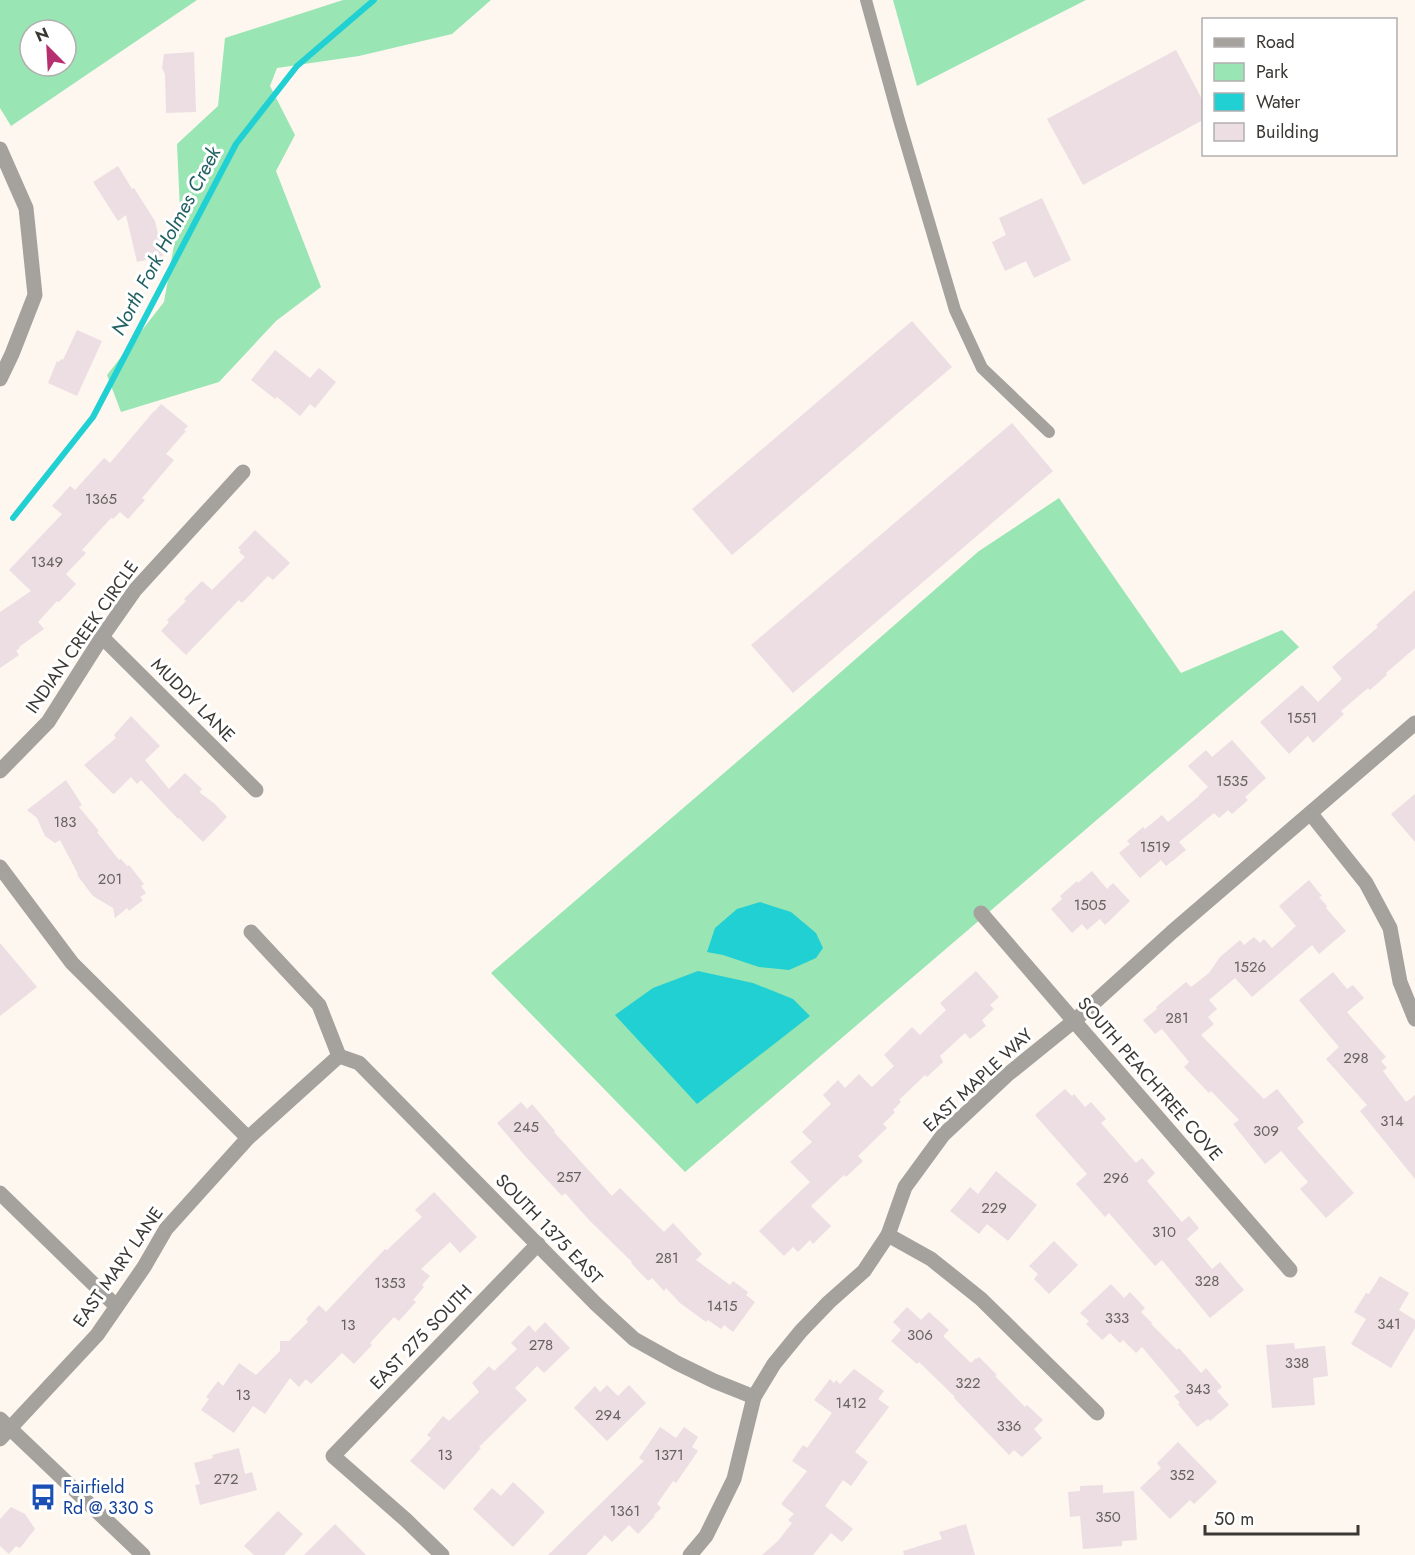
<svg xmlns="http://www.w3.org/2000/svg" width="1415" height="1555" font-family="Jost,sans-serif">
<rect width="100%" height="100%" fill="#fef7f0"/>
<g fill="#99e5b4" fill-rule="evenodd">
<path d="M0,0H197L11,126L0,108ZM30,30H66V66H30Z"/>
<path d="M343,0H491L452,34L359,56L277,68L270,86L295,135L276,171L321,287L276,321L219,382L121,412L107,375L164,302L180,211L177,144L218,106L225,38Z"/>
<path d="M893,0H1086L917,86Z"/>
<path d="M1059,498L1181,673L1282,630L1299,647L685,1172L491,973L802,706L979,551Z"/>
</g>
<g fill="#21d0d3">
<path d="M760,902L791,912L816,933L823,948L816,958L789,970L759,967L723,955L707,952L715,928L737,909Z"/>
<path d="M698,971L753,983L793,999L810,1016L697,1104L615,1015L653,988Z"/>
</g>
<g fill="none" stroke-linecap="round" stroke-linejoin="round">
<path stroke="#21d0d3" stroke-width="6" d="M13,518L93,417L236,144L297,66L374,0"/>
</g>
<g fill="#ecdee3">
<path d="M1176,50L1203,101V120L1083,185L1047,119Z"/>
<path d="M194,52L196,112L166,113L165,74L162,68L164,54Z"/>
<path d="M118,166L132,189L134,188L155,221L163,256L137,262L126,215L118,221L93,182Z"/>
<path d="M1042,198L1071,260L1034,278L1026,261L1005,271L992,242L1006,235L999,218Z"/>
<path d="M912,321L952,367L732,555L692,509Z"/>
<path d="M77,330L102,341L77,396L48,383L57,361L59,362L61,359L63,360Z"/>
<path d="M275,350L310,378L319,368L336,382L315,408L310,404L300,416L277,397L275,399L251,380Z"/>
<path d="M161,404L188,426L184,430L186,431L166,454L174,460L142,498L145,500L128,519L120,512L113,519L111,518L82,550L86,553L66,574L76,584L59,602L57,601L38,622L44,629L19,647L20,648L16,651L19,655L0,668V612L31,591L9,570L62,514L52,506L70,486L75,490L104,458L110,463L154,411H155Z"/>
<path d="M1012,423L1053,471L793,693L751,645Z"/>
<path d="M255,530L290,563L273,580L268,576L242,603L239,600L186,655L161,631L169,622L167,620L186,601L184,599L202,581L212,590L245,557L239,552L241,550L238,548Z"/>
<path d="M1415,590V648L1386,673L1387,675L1370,690L1368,688L1341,711L1344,714L1313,743L1308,736L1289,754L1260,722L1302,685L1318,702L1342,679L1332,667L1378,627L1376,625Z"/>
<path d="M131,716L160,746L145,760L169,789L185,773L202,789L199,792L215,804L227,817L203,842L179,818L178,819L141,780L137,784L131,777L114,794L112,793L84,765L116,738L114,735Z"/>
<path d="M1232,740L1266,778L1245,797L1248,800L1232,814L1228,810L1219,818L1214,813L1179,842L1186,850L1166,866L1161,860L1140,878L1119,853L1130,844L1127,841L1143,827L1145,829L1162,815L1168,822L1199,796V795L1208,787L1188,766L1206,750L1212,757Z"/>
<path d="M66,780L82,805L79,807L99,831L97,832L119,860L121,859L127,866L129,865L144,884L141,886L146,893L140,897L143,900L129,911L127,908L115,918L113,908L93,896L77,875L78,874L60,840L55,843L45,836L37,818L27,810Z"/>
<path d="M1415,794V842L1391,814Z"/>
<path d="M1092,871L1107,889L1113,883L1130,901L1105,925L1100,919L1087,930L1082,924L1072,933L1051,909L1062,899L1060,896L1077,881L1078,883Z"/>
<path d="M1309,880L1322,896L1319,897L1327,906L1326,908L1346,931L1319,954L1312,945L1252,997L1235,978L1209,1000L1217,1009L1208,1017L1214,1024L1201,1035L1264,1099L1277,1089L1304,1122L1297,1128L1354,1193L1326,1218L1300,1189L1308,1182L1281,1151L1265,1164L1233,1124L1239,1120L1211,1091L1209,1093L1184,1067L1189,1062L1162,1029L1155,1034L1143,1020L1157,1009L1156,1007L1186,982L1191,987L1209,973L1220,957L1240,940L1244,945L1254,937L1260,943L1264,939L1272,948L1296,926L1279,906Z"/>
<path d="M0,943L37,987L0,1016Z"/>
<path d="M976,971L999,997L990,1005L994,1009L982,1020L986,1026L970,1039L965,1033L940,1056L943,1062L927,1077L925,1075L899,1100L901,1102L893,1110L895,1112L883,1124L887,1128L858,1156L863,1161L846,1177L844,1175L811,1206L831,1226L813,1244L810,1240L798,1252L793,1247L784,1256L759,1231L810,1182L790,1162L812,1142L802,1132L831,1104L823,1095L838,1080L845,1088L859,1074L872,1087L894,1066L884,1055L912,1027L920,1035L946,1010L940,1003Z"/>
<path d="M1333,972L1347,989L1353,985L1364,998L1347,1012L1386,1057L1381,1061L1387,1068L1383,1071L1406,1102L1415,1095V1179L1360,1111L1367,1105L1326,1059L1339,1047L1299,1000Z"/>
<path d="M1065,1089L1072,1096L1074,1094L1085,1107L1091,1102L1106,1119L1101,1123L1136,1163L1142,1158L1155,1173L1147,1181L1182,1222L1189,1216L1199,1228L1187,1239L1212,1269L1220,1262L1244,1290L1210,1318L1162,1260L1155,1266L1109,1213L1105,1217L1076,1184L1087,1174L1035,1115Z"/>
<path d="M521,1102L527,1109L532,1104L555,1131L554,1132L612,1196L620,1188L664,1232L673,1223L702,1254L696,1260L730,1285L733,1281L748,1292L746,1295L755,1302L733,1332L724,1325L721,1329L708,1320L706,1322L680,1303L666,1288L664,1291L652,1278L648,1281L631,1263L632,1262L589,1220L565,1193L562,1196L525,1156L497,1123Z"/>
<path d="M996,1171L1037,1205L1008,1241L987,1224L979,1234L950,1211L970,1187L978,1194Z"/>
<path d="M434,1192L477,1237L460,1253L450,1242L421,1269L430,1276L422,1285L424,1287L413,1300L416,1302L399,1321L394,1317L370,1343L372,1345L354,1364L342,1353L311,1384L306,1379L299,1387L290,1378L265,1414L253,1406L234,1433L201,1410L209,1399L206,1397L218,1381L223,1386L239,1363L256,1375L280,1351V1341H289L308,1322L306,1319L319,1305L326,1312L385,1249L387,1250L422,1217L415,1210Z"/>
<path d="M1054,1241L1078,1265L1049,1294L1034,1279L1038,1274L1029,1266Z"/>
<path d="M1380,1276L1409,1293L1399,1310L1415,1320V1328L1391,1368L1351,1344L1366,1319L1354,1312L1366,1293L1369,1294Z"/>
<path d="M1111,1284L1124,1298L1130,1292L1145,1308L1141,1312L1152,1323L1151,1324L1177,1350L1179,1348L1201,1373L1206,1368L1222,1387L1217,1391L1229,1405L1210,1421L1208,1419L1197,1427L1178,1404L1180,1403L1174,1396L1180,1392L1142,1347L1136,1353L1123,1340L1120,1343L1110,1333L1102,1340L1086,1324L1089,1321L1080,1313Z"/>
<path d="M907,1307L921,1320L929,1312L949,1330L943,1336L971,1363L976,1358L977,1359L979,1357L997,1375L995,1376L1025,1407L1027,1405L1043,1420L1034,1429L1042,1438L1022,1457L1014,1450L1009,1455L954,1398L955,1397L919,1362L917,1364L891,1341L901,1330L893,1322Z"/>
<path d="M545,1322L570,1348L544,1373L537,1366L515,1388L527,1400L479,1447L481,1448L444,1490L410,1461L431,1438L427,1435L443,1416L449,1421L479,1392L472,1383L489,1366L494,1371L517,1349L511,1343L529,1325L535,1332Z"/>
<path d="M1294,1343L1295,1349L1325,1346L1328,1376L1313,1378L1315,1405L1272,1408L1266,1345Z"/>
<path d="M854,1369L884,1391L878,1399L889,1407L855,1452L868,1462L851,1486L843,1480L825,1506L853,1529L842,1542L831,1533L813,1555H762L778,1541L792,1523L788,1520L794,1514L781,1504L807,1471L792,1461L803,1445L807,1448L832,1413L814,1400L830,1379L834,1383L836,1380L840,1384Z"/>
<path d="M607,1385L618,1396L629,1385L646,1403L607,1441L574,1408L595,1386L600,1392Z"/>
<path d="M660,1427L676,1438L684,1427L698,1437L692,1447L698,1451L676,1483L673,1481L657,1504L661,1508L654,1515L655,1516L638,1534L629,1525L612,1542L605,1535L586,1555H548L644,1461L639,1458Z"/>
<path d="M1178,1442L1217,1482L1194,1504L1190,1500L1170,1519L1140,1488L1161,1468L1157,1463Z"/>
<path d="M239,1448L245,1474L252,1472L257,1490L200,1505L195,1485L200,1484L194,1463L213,1458L212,1455Z"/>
<path d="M513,1482L545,1512L513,1547L473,1509L492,1488L501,1496Z"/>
<path d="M1103,1485V1493L1134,1491L1137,1540L1122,1541V1546L1083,1549L1080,1516L1070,1517L1068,1492L1080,1491V1486Z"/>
<path d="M11,1507L25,1514L35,1529L20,1548L16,1546L9,1554L0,1546V1519Z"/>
<path d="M278,1511L303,1534L284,1555H254L244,1546Z"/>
<path d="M335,1524L366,1555H304Z"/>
<path d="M966,1524L975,1555H904L903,1551L942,1539L939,1532Z"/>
</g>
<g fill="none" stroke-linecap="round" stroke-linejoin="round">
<path stroke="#a5a29e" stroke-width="12" d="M866,0L899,120L955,310L982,368L1049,432"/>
<g stroke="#a5a29e" stroke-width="15">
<path d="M0,149L26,208L35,295L12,354L0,379"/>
<path d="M102,637L256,790"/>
<path d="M0,771L48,722L102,637L135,590L243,472"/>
<path d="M1311,814L1366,883L1390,928L1400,982L1415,1019"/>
<path d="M0,867L72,963L248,1138"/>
<path d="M981,913L1074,1021L1290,1270"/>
<path d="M251,932L319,1005L339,1056"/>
<path d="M339,1056L359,1063L596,1304L634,1339L677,1363L714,1381L754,1397"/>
<path d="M0,1193L116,1306"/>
<path d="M888,1235L931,1259L981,1299L1097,1413"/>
<path d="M0,1439L97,1335L144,1267L166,1229L248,1138L339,1056"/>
<path d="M442,1555L406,1520L333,1456L538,1244"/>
<path d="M690,1555L706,1536L734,1479L754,1397L774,1364L801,1331L829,1302L864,1271L888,1235L905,1187L943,1135L1007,1075L1074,1021L1172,932L1415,723"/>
</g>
<path stroke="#a5a29e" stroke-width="15" d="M0,1419L143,1555"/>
</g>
<defs>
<g id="bus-bare" transform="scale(2.07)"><path d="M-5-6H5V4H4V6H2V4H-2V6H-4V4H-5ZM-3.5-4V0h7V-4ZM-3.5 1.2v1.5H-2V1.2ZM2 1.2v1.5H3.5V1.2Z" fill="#1a4fb4" stroke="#fff" stroke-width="2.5" paint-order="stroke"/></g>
</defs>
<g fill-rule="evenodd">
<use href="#bus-bare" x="43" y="1497"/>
</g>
<g text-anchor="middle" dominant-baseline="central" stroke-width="6" stroke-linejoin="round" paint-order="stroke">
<g font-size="15" fill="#676260">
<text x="101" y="499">1365</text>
<text x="47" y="562">1349</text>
<text x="1302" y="718">1551</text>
<text x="1232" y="781">1535</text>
<text x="65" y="822">183</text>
<text x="1155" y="847">1519</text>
<text x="110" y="879">201</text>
<text x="1090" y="905">1505</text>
<text x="1250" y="967">1526</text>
<text x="1177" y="1018">281</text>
<text x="1356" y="1058">298</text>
<text x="1392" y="1121">314</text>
<text x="526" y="1127">245</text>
<text x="1266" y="1131">309</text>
<text x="569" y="1177">257</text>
<text x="1116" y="1178">296</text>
<text x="994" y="1208">229</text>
<text x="1164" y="1232">310</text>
<text x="667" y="1258">281</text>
<text x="1207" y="1281">328</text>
<text x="390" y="1283">1353</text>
<text x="722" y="1306">1415</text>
<text x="1117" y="1318">333</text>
<text x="1389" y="1324">341</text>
<text x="348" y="1325">13</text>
<text x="920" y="1335">306</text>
<text x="541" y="1345">278</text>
<text x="1297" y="1363">338</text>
<text x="968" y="1383">322</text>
<text x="1198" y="1389">343</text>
<text x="243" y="1395">13</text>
<text x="851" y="1403">1412</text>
<text x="608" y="1415">294</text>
<text x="1009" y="1426">336</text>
<text x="445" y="1455">13</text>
<text x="669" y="1455">1371</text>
<text x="1182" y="1475">352</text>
<text x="226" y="1479">272</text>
<text x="625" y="1511">1361</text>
<text x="1108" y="1517">350</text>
</g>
<g font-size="18" fill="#3b3834" stroke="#fff">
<text transform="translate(82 637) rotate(-55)">INDIAN CREEK CIRCLE</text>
<text transform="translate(193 700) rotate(45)">MUDDY LANE</text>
<text transform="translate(1150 1079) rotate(49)">SOUTH PEACHTREE COVE</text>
<text transform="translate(978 1080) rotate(-43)">EAST MAPLE WAY</text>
<text transform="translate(549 1229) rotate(46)">SOUTH 1375 EAST</text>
<text transform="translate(118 1267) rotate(-55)">EAST MARY LANE</text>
<text transform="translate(421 1337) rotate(-46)">EAST 275 SOUTH</text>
</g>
<g font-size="18" fill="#164399" stroke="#fff" text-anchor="start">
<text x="63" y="1487">Fairfield<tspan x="63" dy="21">Rd @ 330 S</tspan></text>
</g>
<g font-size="20" font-style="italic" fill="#216162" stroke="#fff">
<text transform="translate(166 241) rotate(-62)">North Fork Holmes Creek</text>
</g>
</g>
<rect x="1202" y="18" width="195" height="138" fill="#ffffff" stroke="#b1afae" stroke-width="1.5"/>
<rect x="1214" y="38" width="30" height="9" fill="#a5a29e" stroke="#b1afae" stroke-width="1.5"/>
<text x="1256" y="48" font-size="18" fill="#3b3834">Road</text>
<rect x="1214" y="63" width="30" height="18" fill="#99e5b4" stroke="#b1afae" stroke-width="1.5"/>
<text x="1256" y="78" font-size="18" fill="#3b3834">Park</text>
<rect x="1214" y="93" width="30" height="18" fill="#21d0d3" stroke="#b1afae" stroke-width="1.5"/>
<text x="1256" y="108" font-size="18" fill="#3b3834">Water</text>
<rect x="1214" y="123" width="30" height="18" fill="#ecdee3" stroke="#b1afae" stroke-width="1.5"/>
<text x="1256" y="138" font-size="18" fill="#3b3834">Building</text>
<g transform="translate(48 48) rotate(336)"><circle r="28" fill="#ffffff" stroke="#b1afae" stroke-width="1.5"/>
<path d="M0-4.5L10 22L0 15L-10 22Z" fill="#b62f71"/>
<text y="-9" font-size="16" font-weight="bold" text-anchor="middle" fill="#3b3834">N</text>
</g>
<path d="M1205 1525v9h153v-9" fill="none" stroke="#3b3834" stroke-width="3"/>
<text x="1214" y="1525" font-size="18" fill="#3b3834" stroke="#ffffff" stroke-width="4.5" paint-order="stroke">50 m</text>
</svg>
